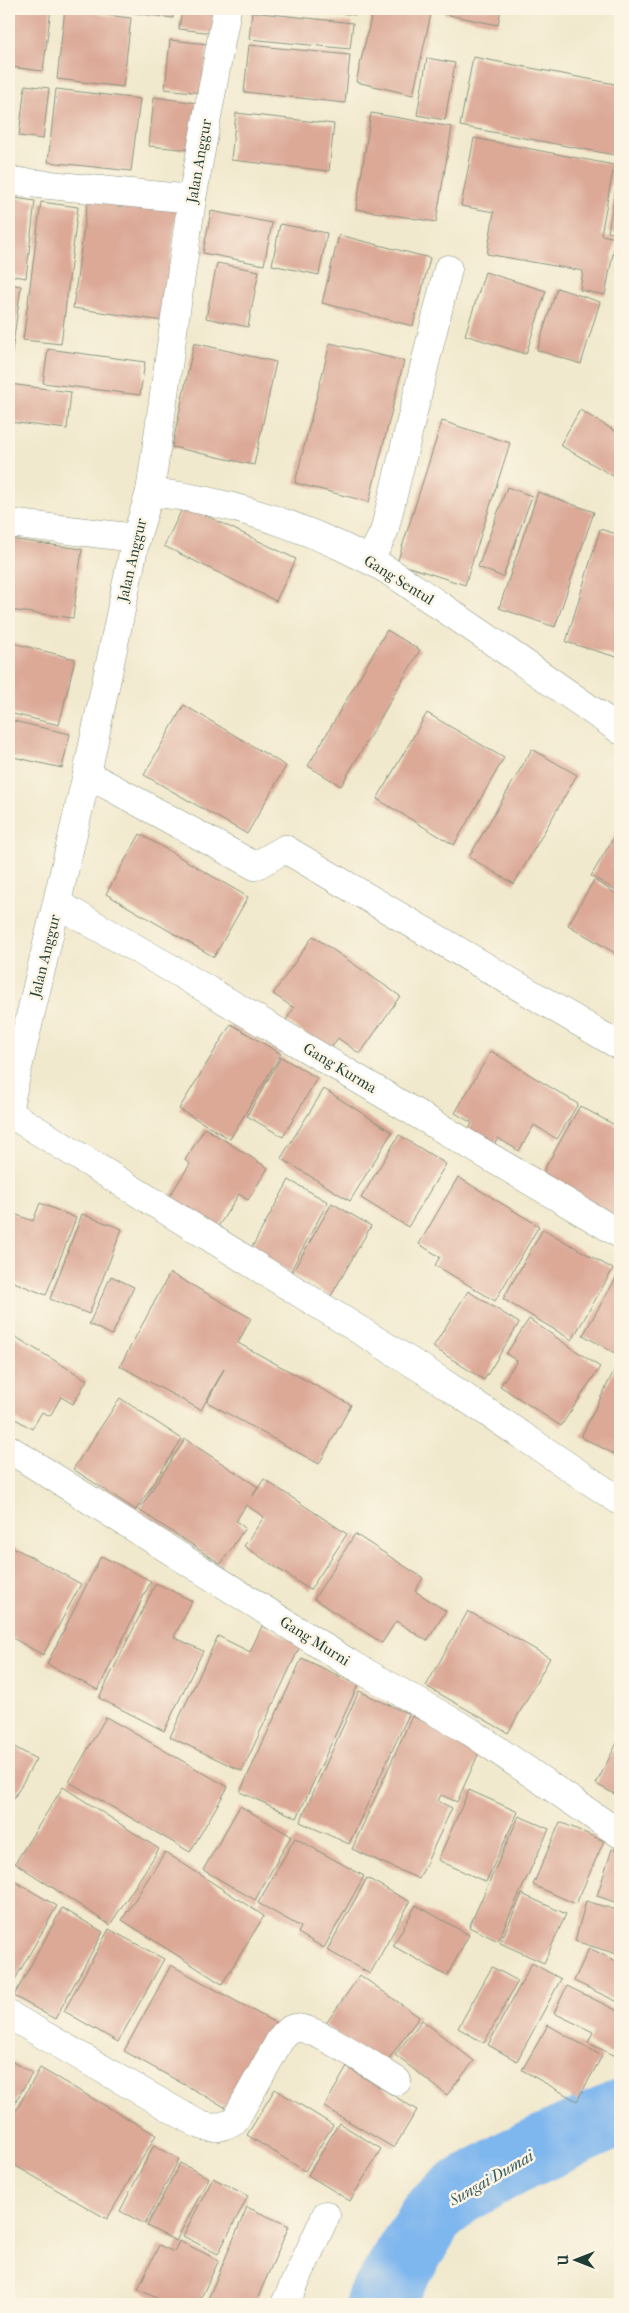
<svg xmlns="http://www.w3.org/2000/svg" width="629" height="2313" font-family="'IM FELL French Canon',serif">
<rect width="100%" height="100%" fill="#fcf5e5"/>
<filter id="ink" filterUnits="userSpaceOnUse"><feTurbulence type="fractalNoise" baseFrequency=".02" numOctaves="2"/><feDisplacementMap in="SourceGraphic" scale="10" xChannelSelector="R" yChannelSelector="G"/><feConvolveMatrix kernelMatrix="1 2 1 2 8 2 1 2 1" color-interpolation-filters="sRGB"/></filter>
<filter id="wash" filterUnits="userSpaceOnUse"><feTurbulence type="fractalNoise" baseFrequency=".0096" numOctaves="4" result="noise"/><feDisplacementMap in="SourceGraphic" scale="20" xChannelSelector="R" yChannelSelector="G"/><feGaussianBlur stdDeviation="1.12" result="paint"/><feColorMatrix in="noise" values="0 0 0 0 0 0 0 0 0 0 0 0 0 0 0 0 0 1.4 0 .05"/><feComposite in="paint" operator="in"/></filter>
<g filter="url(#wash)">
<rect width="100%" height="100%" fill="#f1e9cd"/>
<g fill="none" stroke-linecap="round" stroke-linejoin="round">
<path stroke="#7eb6ee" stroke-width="66" d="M378,2304L431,2217L456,2194L514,2161L620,2113"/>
</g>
<g id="blocks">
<g fill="#dca997">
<path d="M9,9H51L43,71L9,67Z"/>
<path d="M65,9H98V14L131,18L123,87L57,79Z"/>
<path d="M105,9H174L173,18Z"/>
<path d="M182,9H216L213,33L179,29Z"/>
<path d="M307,9H355V15Z"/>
<path d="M373,9H432L413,95L356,82Z"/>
<path d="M445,9H501L498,25L444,14Z"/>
<path d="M252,12L353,23L350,49L249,39Z"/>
<path d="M170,40L208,44L202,93L165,89Z"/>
<path d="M249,45L350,55L345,103L244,92Z"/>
<path d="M473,57L620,85V156L460,126Z"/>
<path d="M427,58L455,63L445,120L417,115Z"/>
<path d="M25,85L49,88L43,139L19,136Z"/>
<path d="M56,89L140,99L131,171L48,162Z"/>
<path d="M154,97L197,103L192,150L149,146Z"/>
<path d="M236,113L334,124L329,171L231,160Z"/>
<path d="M371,113L452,127L436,222L356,209Z"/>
<path d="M474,138L614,165L601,235L616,238L605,295L580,290L583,271L487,254L494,212L461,206Z"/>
<path d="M619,169H620V234L608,232Z"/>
<path d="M9,197L35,201L26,278L9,275Z"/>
<path d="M88,197L177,209L163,321L73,308Z"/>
<path d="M41,202L78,207L61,344L23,340Z"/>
<path d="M211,211L272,223L264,265L203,253Z"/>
<path d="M280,224L327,233L319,275L272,265Z"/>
<path d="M339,235L430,258L413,326L322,303Z"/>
<path d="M217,263L259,271L248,327L206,318Z"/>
<path d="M485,272L546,291L526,354L465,335Z"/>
<path d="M9,284L21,286L10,367H9Z"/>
<path d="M557,288L600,302L581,364L537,350Z"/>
<path d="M194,343L276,362L254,465L172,447Z"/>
<path d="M330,343L404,361L369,502L295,483Z"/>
<path d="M48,349L145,362L140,395L43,383Z"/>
<path d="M9,384L71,392L67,429L9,422Z"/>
<path d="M580,410L620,434V480L560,445Z"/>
<path d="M442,421L510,443L465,585L397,563Z"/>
<path d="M507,487L532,496L503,577L478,567Z"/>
<path d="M538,492L594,512L555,627L499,608Z"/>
<path d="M184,505L296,559L276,601L164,546Z"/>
<path d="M600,529L620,535V658L566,642Z"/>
<path d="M9,539L82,549L73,618L9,610Z"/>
<path d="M387,630L420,650L341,786L308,766Z"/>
<path d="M9,642L75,659L59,725L9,713Z"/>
<path d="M184,705L286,766L247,834L144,775Z"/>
<path d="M427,713L504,758L454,845L377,799Z"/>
<path d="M9,720L70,734L62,768L9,756Z"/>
<path d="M532,749L577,775L514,884L469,857Z"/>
<path d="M617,832L620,834V893L591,876Z"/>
<path d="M140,834L248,897L214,957L106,894Z"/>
<path d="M594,880L620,896V956L568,925Z"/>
<path d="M313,936L400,996L360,1054L338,1038L329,1051L286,1020L294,1008L273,994Z"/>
<path d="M231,1024L281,1054L230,1139L179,1109Z"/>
<path d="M491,1051L578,1104L557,1139L534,1125L519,1151L498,1138L491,1151L466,1135L472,1123L455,1113Z"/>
<path d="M281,1057L317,1078L283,1137L247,1116Z"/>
<path d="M324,1089L392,1132L350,1201L281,1158Z"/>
<path d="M580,1106L620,1128V1208L613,1221L539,1179Z"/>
<path d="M205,1128L268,1168L248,1200L239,1194L214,1233L166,1202L190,1164L185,1160Z"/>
<path d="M399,1135L446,1164L408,1227L361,1198Z"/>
<path d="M458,1177L539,1226L495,1301L435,1265L440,1257L419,1244Z"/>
<path d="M289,1180L328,1202L290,1272L251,1249Z"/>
<path d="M40,1203L76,1218L46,1295L9,1280V1212L33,1221Z"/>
<path d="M332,1203L371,1226L331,1296L292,1273Z"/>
<path d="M82,1214L122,1229L89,1314L50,1299Z"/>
<path d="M543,1229L613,1269L572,1340L503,1299Z"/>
<path d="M620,1271V1356L583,1335Z"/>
<path d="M170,1273L251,1318L238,1343L351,1405L319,1464L207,1402L224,1369L201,1410L120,1366Z"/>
<path d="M111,1276L134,1287L112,1335L89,1324Z"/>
<path d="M468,1291L519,1323L484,1380L433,1347Z"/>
<path d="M529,1319L600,1367L561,1426L500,1386L517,1361L506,1354Z"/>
<path d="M9,1333L87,1380L73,1404L61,1397L50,1416L42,1412L32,1429L9,1415Z"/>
<path d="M616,1367L620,1369V1457L581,1437Z"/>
<path d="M120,1398L182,1439L136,1510L73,1469Z"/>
<path d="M185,1439L258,1487L252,1497L264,1479L347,1534L310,1590L244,1546L264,1517L246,1505L236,1521L245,1528L221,1564L139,1510Z"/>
<path d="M355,1534L423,1578L415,1591L446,1611L427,1641L396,1621L382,1643L314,1599Z"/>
<path d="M9,1545L81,1584L43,1655L9,1636Z"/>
<path d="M101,1556L151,1581L98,1690L47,1664Z"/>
<path d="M156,1583L192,1601L174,1637L203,1651L164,1731L99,1698Z"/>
<path d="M468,1611L550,1658L508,1733L426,1686Z"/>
<path d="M262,1626L301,1644L242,1771L170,1737L218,1636L250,1652Z"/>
<path d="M302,1658L358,1685L297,1818L240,1792Z"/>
<path d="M359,1691L409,1714L349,1844L300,1822Z"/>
<path d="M412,1716L481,1748L457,1802L441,1795L438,1801L452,1808L419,1879L352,1849Z"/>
<path d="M106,1717L228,1787L190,1852L69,1782Z"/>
<path d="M620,1737V1797L596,1784Z"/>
<path d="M9,1744L36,1759L9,1807Z"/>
<path d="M63,1787L159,1849L110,1925L15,1863Z"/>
<path d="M469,1790L518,1812L486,1882L438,1860Z"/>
<path d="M240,1806L291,1836L255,1900L203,1870Z"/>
<path d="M519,1816L549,1829L498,1941L469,1927Z"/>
<path d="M560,1822L604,1841L576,1904L533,1885Z"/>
<path d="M295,1838L364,1876L324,1948L298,1933L301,1927L258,1903Z"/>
<path d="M612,1849L620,1851V1904L597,1896Z"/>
<path d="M165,1852L264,1916L222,1984L122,1920Z"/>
<path d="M9,1878L57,1906L9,1990Z"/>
<path d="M367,1878L410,1902L370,1974L327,1950Z"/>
<path d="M522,1894L566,1914L544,1963L500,1943Z"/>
<path d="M586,1901L620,1911V1955L575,1941Z"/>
<path d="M416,1905L469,1935L447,1976L393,1946Z"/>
<path d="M62,1908L103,1932L55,2019L14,1996Z"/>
<path d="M109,1929L164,1959L118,2042L64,2011Z"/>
<path d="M589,1948L620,1963V2003L574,1981Z"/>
<path d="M532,1963L561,1979L517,2061L488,2045Z"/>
<path d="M171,1965L279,2025L232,2111L124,2051Z"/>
<path d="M492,1967L518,1981L484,2043L458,2028Z"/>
<path d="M360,1975L419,2017L383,2067L325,2025Z"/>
<path d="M567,1986L620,2012V2052L618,2057L588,2043L593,2032L554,2013Z"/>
<path d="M422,2020L474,2061L447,2095L395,2055Z"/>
<path d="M548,2025L602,2056L577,2101L522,2070Z"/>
<path d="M9,2060L32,2073L9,2113Z"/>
<path d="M347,2067L417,2110L394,2148L324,2107Z"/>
<path d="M40,2068L156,2135L107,2219L9,2162V2123Z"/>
<path d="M275,2089L333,2125L305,2171L247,2135Z"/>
<path d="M339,2123L381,2149L350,2201L308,2175Z"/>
<path d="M154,2145L179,2159L145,2224L120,2211Z"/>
<path d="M180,2163L209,2178L176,2241L147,2226Z"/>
<path d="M213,2178L248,2196L218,2254L183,2236Z"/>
<path d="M247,2207L289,2226L255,2304H219L208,2299Z"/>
<path d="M179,2241L219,2260L198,2304H169L138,2289L159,2245L174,2252Z"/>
</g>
</g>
</g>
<g filter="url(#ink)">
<use href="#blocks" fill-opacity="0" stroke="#889380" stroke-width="1"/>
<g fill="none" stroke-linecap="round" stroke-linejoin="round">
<g stroke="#889380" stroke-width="29">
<g id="minor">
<path d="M9,181L192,199"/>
<path d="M150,492C226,500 301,525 369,560C394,572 416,590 439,605C500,646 560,688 620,730"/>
<path d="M9,523L136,538"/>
<path d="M370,560L384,532L448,269"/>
<path d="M87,774L255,866L285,849L620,1046"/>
<path d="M58,904L179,973L620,1234"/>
<path d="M9,1106L87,774L136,538L150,492L192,199L227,9"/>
<path d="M9,1113L424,1370L620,1501"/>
<path d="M9,1449L349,1663L471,1732L620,1834"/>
<path d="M9,2015L198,2124C212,2130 222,2128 235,2120L280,2040C283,2035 287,2030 294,2028C314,2025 377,2069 397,2081"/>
<path d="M285,2304L326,2215"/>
</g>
</g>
<use href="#minor" stroke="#fff" stroke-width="28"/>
</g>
</g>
<g text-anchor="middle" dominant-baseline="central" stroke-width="5" stroke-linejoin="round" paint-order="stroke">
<g font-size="15" fill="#1f3d34" stroke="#fcf5e5">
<text transform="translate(199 161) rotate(-80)">Jalan Anggur</text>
<text transform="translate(132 560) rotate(-77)">Jalan Anggur</text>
<text transform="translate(399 580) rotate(32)">Gang Sentul</text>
<text transform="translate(45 956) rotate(-76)">Jalan Anggur</text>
<text transform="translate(340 1068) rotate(31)">Gang Kurma</text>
<text transform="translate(315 1641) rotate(32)">Gang Murni</text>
</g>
<g font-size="16" font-style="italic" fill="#375b62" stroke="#fcf5e5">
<text transform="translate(491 2178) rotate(-30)">Sungai Dumai</text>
</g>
</g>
<rect width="629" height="2313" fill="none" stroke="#fcf5e5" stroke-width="30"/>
<g transform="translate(576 2260) rotate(270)" stroke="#fcf5e5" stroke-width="4" paint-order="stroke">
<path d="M0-4L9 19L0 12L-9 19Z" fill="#1f3d34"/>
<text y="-8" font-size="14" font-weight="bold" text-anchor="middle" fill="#1f3d34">U</text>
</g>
</svg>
